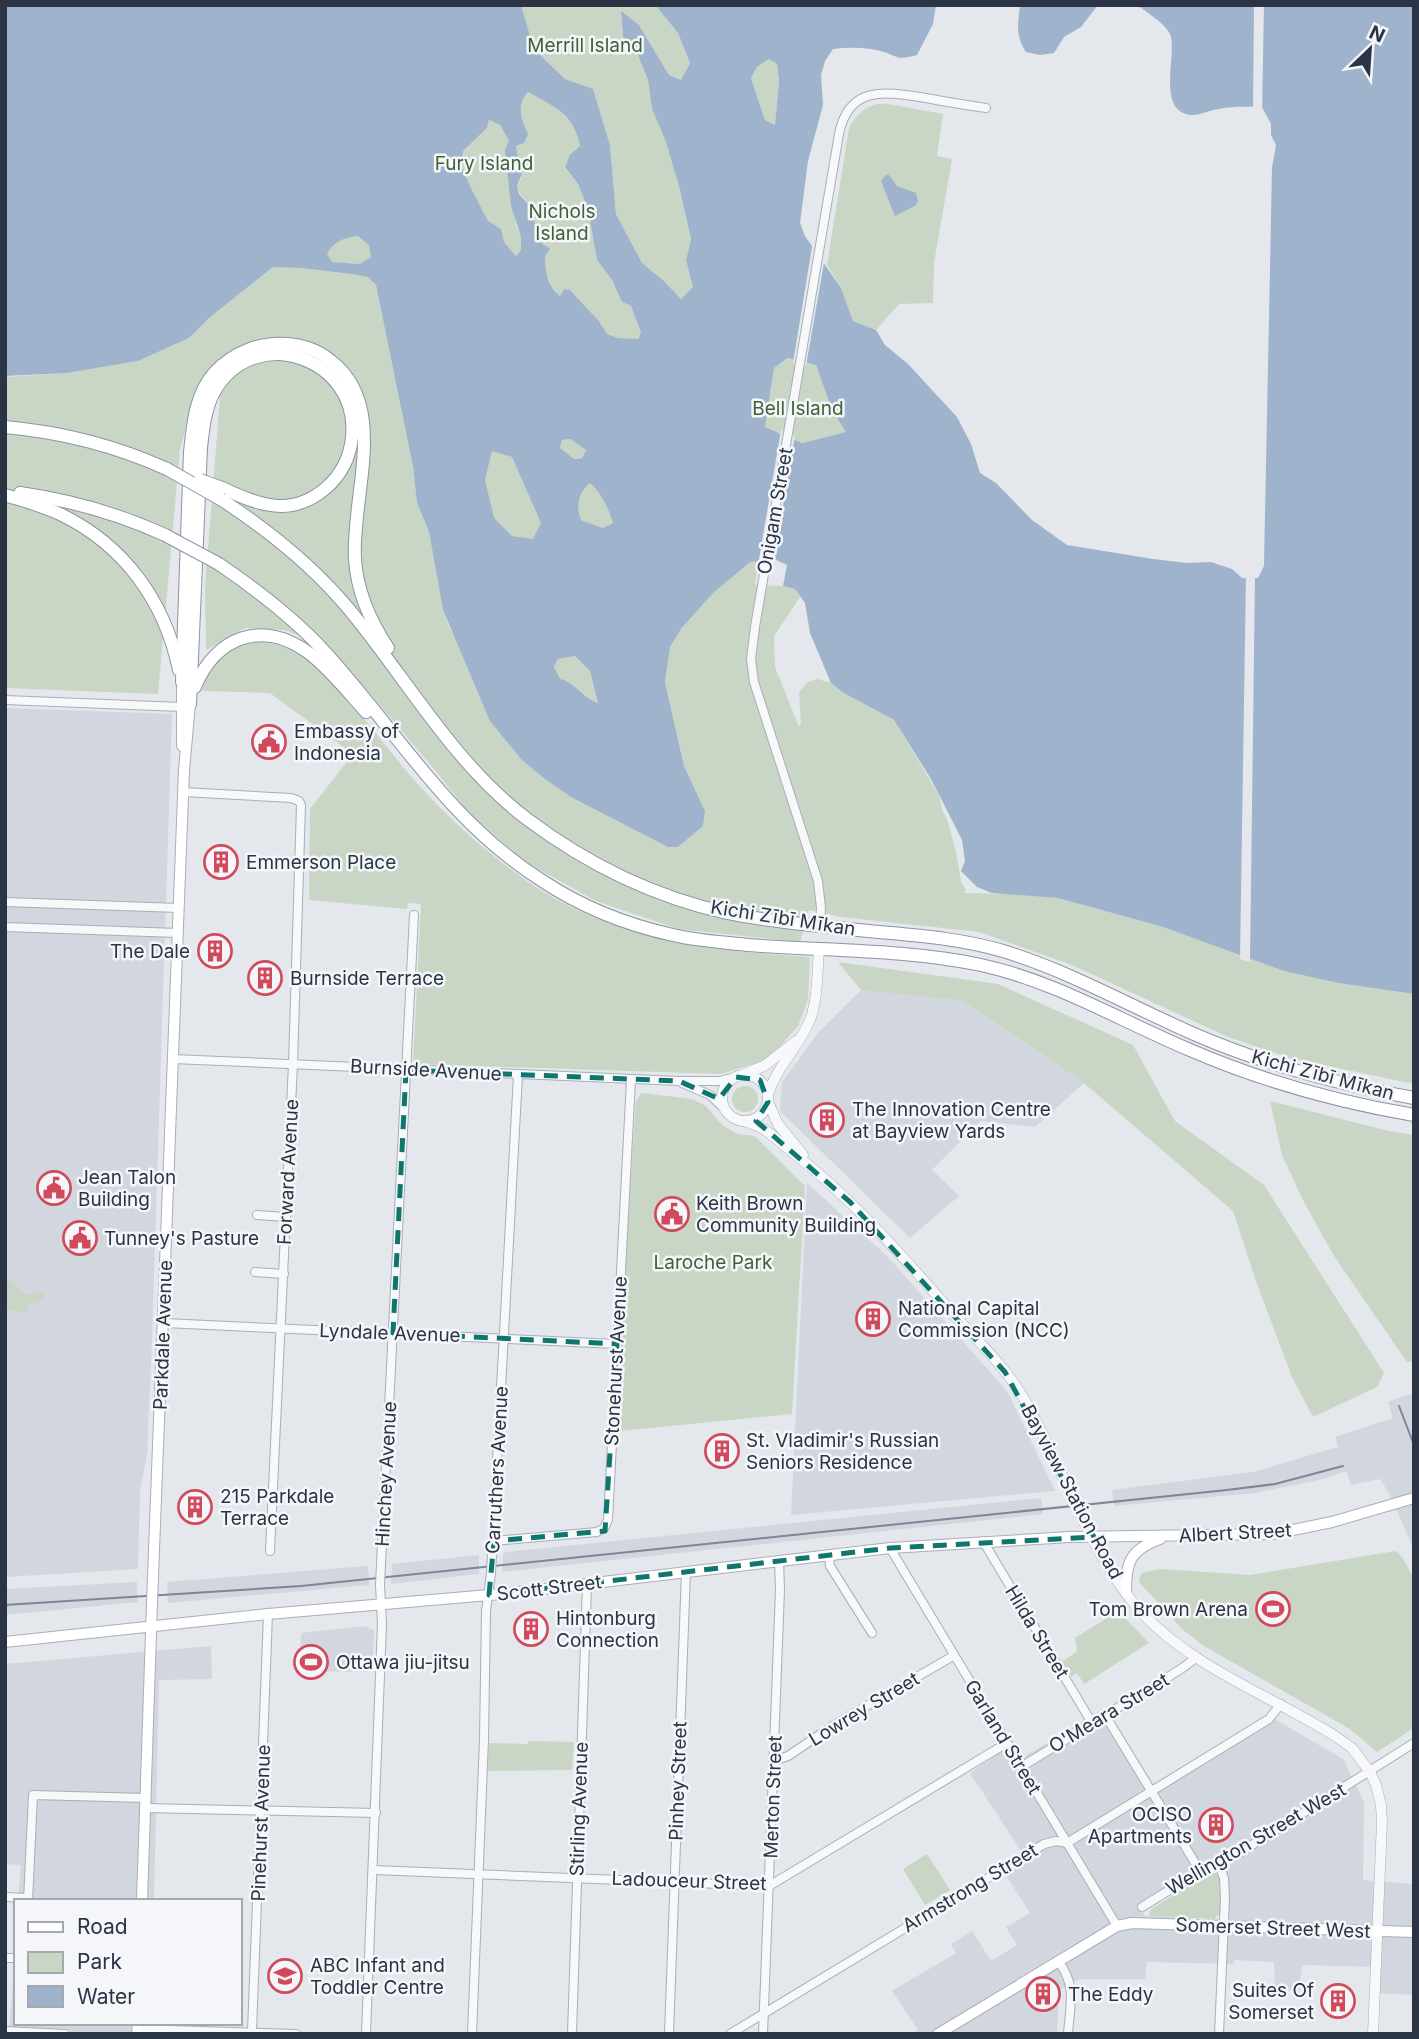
<svg xmlns="http://www.w3.org/2000/svg" width="1419" height="2039" font-family="Inter,sans-serif">
<rect width="100%" height="100%" fill="#e4e7ec"/>
<g fill="#d2d6de" fill-rule="evenodd">
<path d="M5,708L172,714L152,1339L147,1455L140,1491L138,1569L5,1577Z"/>
<path d="M861,990L963,1001L1084,1083L1035,1127L981,1121L932,1170L959,1196L910,1238L780,1111L782,1082L818,1033Z"/>
<path d="M807,1183L888,1257L1007,1391L1055,1491L791,1515Z"/>
<path d="M1413,1393L1414,1550L1389,1493L1380,1479L1351,1485L1346,1471L1320,1480L1255,1493L1114,1506L1112,1490L1253,1472L1338,1447L1335,1437L1393,1418L1388,1402Z"/>
<path d="M1041,1498L1043,1514L502,1572L503,1553L515,1551Z"/>
<path d="M479,1555V1574L391,1584L392,1564Z"/>
<path d="M368,1566L369,1585L168,1603L167,1582Z"/>
<path d="M137,1582L138,1602L5,1615V1589Z"/>
<path d="M365,1626L374,1630L372,1672L300,1671L301,1633Z"/>
<path d="M211,1646L212,1679L159,1680L154,1901H18L21,1865L5,1864V1664Z"/>
<path d="M1104,1708L1157,1793L1271,1717L1343,1759L1364,1802L1363,1880L1414,1884V1995L1378,1993V1967L1302,1965L1299,1991L1275,1990L1274,1962L1234,1960V1964L1147,1962L1145,1979H1080L1059,1990L1057,2034H913L918,2030L892,1991L956,1953L951,1944L972,1931L991,1961L1017,1945L1006,1927L1030,1913L1000,1866L1022,1852L970,1773L1005,1749L1014,1763ZM1221,1855L1229,1921L1145,1916L1140,1904Z"/>
<path d="M16,1939V2023H151V2034H9Z"/>
</g>
<g fill="#c9d6c5">
<path d="M521,5H655L678,33L690,63L681,80L669,75L639,25L621,12L623,37L635,48L648,80L652,109L666,142L680,190L691,239L686,260L694,287L681,299L664,281L642,263L616,214L610,145L593,90L565,79L534,49Z"/>
<path d="M769,59L777,64L779,82L775,126L765,120L751,78L757,67Z"/>
<path d="M528,91C555,109 573,112 580,146L565,168L578,184L588,209L597,260L612,280L622,302L631,306L641,333L638,339L618,338L607,334L599,321L570,290L560,296C547,286 547,272 545,256L549,249L537,240C536,228 536,215 529,205C525,198 519,195 517,186L521,179L516,146L524,143C521,125 515,107 528,91Z"/>
<path d="M877,104H888L943,114L937,156L952,159L934,263L933,303L899,304L876,330L853,321L841,288L827,265L849,128C856,115 863,108 877,104Z"/>
<path d="M488,119L500,125L509,141L506,161L516,226L521,237V250L516,256L504,242L501,229L488,222L472,190L462,168L463,151L487,128Z"/>
<path d="M358,236L369,244L371,257L360,264L332,262L326,254C335,240 343,239 358,236Z"/>
<path d="M273,267C292,267 352,269 368,277C371,279 373,282 376,285L413,467L417,503L429,532L443,610L449,627L522,760L571,797L678,847L702,826L705,811L684,766L665,682L670,647L681,629L713,593L750,561H758L755,585L783,586L795,589L800,597L774,636L775,667L799,727L801,724L799,692L808,682L817,679L831,683L842,692L894,720L939,795L942,809L948,822L956,852L961,882L966,890L964,893L1023,894L1058,898L1163,927L1284,971L1338,983L1414,994V1084L1290,1058L1228,1037L1072,965L979,932L842,917L809,910L800,942L678,929L596,901L524,861L468,812L435,770L330,647L285,630L245,628L206,650L205,586L220,398L206,373L192,405L180,449L158,694L5,688V377L67,373L138,361L189,338L209,318Z"/>
<path d="M789,358L816,365L832,410L847,432L802,443L765,427L774,368Z"/>
<path d="M570,439L586,450L582,458L574,459L560,449L562,440Z"/>
<path d="M492,450L512,457L542,523L533,540L512,536L493,518L485,480Z"/>
<path d="M590,483C602,494 608,508 613,524L603,528L581,520C576,506 578,493 590,483Z"/>
<path d="M256,641C272,643 287,645 301,655C340,683 377,736 408,773C439,809 475,843 513,871C602,939 703,950 810,957L808,1000L798,1026L777,1050L764,1061L721,1074L413,1064L421,904L408,903L407,909L309,900L310,809L353,754L270,693L202,691C210,659 225,649 256,641Z"/>
<path d="M575,656L590,671L599,704C586,698 572,680 560,679L554,668L558,659Z"/>
<path d="M838,962L998,984L1133,1045L1175,1121L1264,1185L1384,1373L1377,1387L1313,1417L1292,1377L1257,1284L1233,1211L1084,1083L963,1001L861,990Z"/>
<circle cx="745" cy="1099" r="13"/>
<path d="M641,1093L692,1099L706,1106L722,1125L737,1134L755,1136L805,1186L792,1414L620,1431L624,1277L636,1101Z"/>
<path d="M1270,1101L1389,1131L1414,1135V1361L1407,1362L1334,1256L1304,1202L1282,1155Z"/>
<path d="M6,1281L13,1282C25,1295 21,1296 41,1292L45,1295L41,1300L29,1305L26,1313L5,1309Z"/>
<path d="M1396,1551L1403,1558L1414,1579V1728L1377,1752L1350,1729L1204,1646L1182,1629L1139,1582L1141,1573L1161,1569L1250,1575Z"/>
<path d="M1118,1611L1149,1643L1084,1684L1077,1673L1070,1677L1061,1662L1077,1652L1075,1638Z"/>
<path d="M529,1741L574,1742L572,1770L488,1771L489,1743L528,1744Z"/>
<path d="M927,1854L950,1890L925,1905L903,1869Z"/>
<path d="M1210,1873H1216L1219,1878L1221,1912L1214,1919L1149,1916L1151,1909Z"/>
</g>
<g fill="#9fb4cc" fill-rule="evenodd">
<path d="M5,5H521L534,49L565,79L593,89L610,145L616,214L642,263L664,281L681,299L693,287L686,260L691,239L680,190L666,142L652,109L648,80L635,48L623,37L621,11L639,25L669,75L681,80L690,63L678,33L655,5H936L933,24L917,55C897,60 901,58 884,52C868,47 850,47 833,49L825,61L821,75L823,105L808,161L800,223L805,236L841,288L853,321L876,330L885,345L908,364L957,417L971,444L980,473L996,483L1032,520L1067,545L1153,559L1187,563L1211,562L1232,569L1242,578H1258L1264,566L1272,168L1276,145L1271,135V124L1262,107C1248,107 1233,106 1219,109C1210,110 1201,115 1192,115C1155,113 1178,53 1170,34C1165,23 1147,13 1137,5H1414V994L1338,983L1284,971L1163,927L1058,898L992,893L977,887L961,871L965,861L962,840L931,779L894,720L842,692L831,683L810,633L805,603L795,589L783,586L787,565L776,560L750,562L713,593L681,629L670,647L665,682L684,766L705,811L703,826L678,847H668L571,797L545,779L522,760L490,721L443,610L429,532L417,503L413,467L376,285L368,277L352,274L302,268L273,267L209,318L189,338L138,361L67,373L5,376ZM769,59L777,64L779,82L775,125L765,120L751,78L757,67ZM528,92C555,108 573,112 580,146L570,155L565,167L578,184L588,209L597,260L612,280L622,302L631,306L641,333L638,339L618,338L607,334L599,321L570,290L564,289L560,296C547,286 546,272 545,256L550,249L537,240L535,222L529,205L519,194L517,186L524,168L519,162L516,146L524,143L528,134C521,118 516,106 528,92ZM489,120L500,125L509,141L505,150L511,206L521,237V250L516,256L504,242L501,229L488,221L472,190L462,168L463,151L487,128ZM358,236L369,245L371,257L360,264L332,262L327,254C335,240 343,239 358,236ZM788,358L816,365L832,410L846,432L802,443L765,427L774,368ZM570,439L586,450L582,458L574,459L560,448L562,440ZM492,451L512,457L541,523L533,539L512,536L494,518L485,480ZM590,483C602,494 608,508 613,523L603,528L581,520C576,506 578,493 590,483ZM575,656L590,671L598,703C584,698 572,680 560,679L554,667L558,659Z"/>
<path d="M1020,5H1098L1081,27L1064,37L1054,53L1040,55L1026,52C1015,35 1018,24 1020,5Z"/>
<path d="M886,175H889L897,186L916,193L918,201L916,205L895,216L881,181Z"/>
</g>
<g fill="#e4e7ec">
<path d="M1254,5H1264L1262,114L1260,110H1253Z"/>
<path d="M813,241L825,257L806,366L793,363Z"/>
<path d="M781,430L795,436L773,564L758,565Z"/>
<path d="M1246,574L1255,575L1250,962L1240,959Z"/>
</g>
<g fill="none" stroke-linecap="round" stroke-linejoin="round">
<g stroke="#a9aeb7" stroke-width="10">
<g id="minor">
<path d="M5,700L181,707"/>
<path d="M183,792L291,798L299,801L301,805L293,1064L270,1551"/>
<path d="M5,902L179,908"/>
<path d="M820,926L821,908L818,881L754,682L751,659L755,627L839,134C849,84 887,92 926,98C946,102 966,105 986,108"/>
<path d="M5,927L178,933"/>
<path d="M173,1059L679,1081H720L736,1077"/>
<path d="M682,1083L710,1095L725,1109"/>
<path d="M257,1215L286,1217"/>
<path d="M255,1272L284,1274"/>
<path d="M164,1323L617,1344"/>
<path d="M494,1541L597,1532L604,1528L608,1520L631,1080"/>
<path d="M983,1541L1092,1723"/>
<path d="M890,1548L1117,1926"/>
<path d="M492,1554L518,1075"/>
<path d="M829,1555L830,1566L872,1633"/>
<path d="M381,1564L414,915"/>
<path d="M1105,1715L1200,1871"/>
<path d="M774,1761L788,1756L834,1725L953,1656"/>
<path d="M1021,1767L1181,1669L1197,1657"/>
<path d="M145,1808L376,1813"/>
<path d="M1218,1862L1224,1878L1225,1898L1219,2034"/>
<path d="M374,1870L769,1886L1007,1743"/>
<path d="M5,1897L28,1898"/>
<path d="M28,1901L33,1795L146,1798"/>
<path d="M1142,1907L1200,1871L1241,1852L1414,1743"/>
<path d="M5,1958H16"/>
<path d="M1058,1961C1077,1985 1070,2005 1068,2034"/>
<path d="M137,2029L296,2034"/>
<path d="M5,2031L65,2034"/>
<path d="M252,2031L268,1614"/>
<path d="M366,2034L382,1624L380,1585"/>
<path d="M472,2034L484,1740L486,1611L491,1573"/>
<path d="M572,2034L587,1584"/>
<path d="M669,2034L686,1571"/>
<path d="M730,2034L1044,1844L1056,1841L1067,1843L1269,1719L1281,1704"/>
<path d="M763,2034L780,1590L779,1560"/>
</g>
</g>
<g stroke="#a9aeb7" stroke-width="11">
<g id="tertiary">
<path d="M744,1074L764,1066L796,1041"/>
<circle cx="745" cy="1098" r="23"/>
<path d="M768,1095C776,1067 799,1047 810,1020C818,999 817,972 819,950"/>
<path d="M768,1102L778,1124L803,1155"/>
<path d="M743,1121C768,1128 772,1136 791,1151C853,1199 904,1258 955,1316C979,1342 1005,1367 1023,1397C1063,1465 1090,1557 1143,1614C1194,1668 1273,1697 1335,1736L1352,1748L1370,1772L1376,1785L1381,1805L1382,1822L1373,2034"/>
</g>
</g>
<g stroke="#a9aeb7" stroke-width="12">
<g id="secondary">
<path d="M182,746V682"/>
<path d="M153,1576L184,770L190,704"/>
<path d="M1126,1593C1126,1563 1129,1550 1160,1539"/>
<path d="M5,1642L268,1614L501,1594L890,1548L1070,1537L1273,1534L1332,1522L1414,1498"/>
<path d="M142,1901L152,1603"/>
<path d="M137,2034L138,2023"/>
<path d="M938,2034L1117,1926L1132,1923L1414,1932"/>
</g>
</g>
<g stroke="#8b94a3" stroke-width="14">
<g id="trunk">
<path d="M5,427C61,432 116,446 167,469"/>
<path d="M20,493C69,500 119,514 165,535"/>
<path d="M5,495C24,501 44,506 62,515C125,546 165,602 179,670"/>
<path d="M222,500C268,530 312,565 348,608C407,679 453,763 527,819C587,864 654,897 727,913C770,922 815,925 858,930C906,935 956,937 1003,951C1069,971 1130,1006 1194,1034C1265,1065 1338,1084 1414,1098"/>
<path d="M219,564C257,590 294,618 325,652C398,732 446,819 541,880C580,906 627,925 673,935C698,941 723,942 748,945C825,951 904,949 981,965C1055,981 1121,1021 1190,1050C1262,1081 1337,1102 1414,1115"/>
<path d="M182,682L190,452C193,424 195,394 215,372C234,352 260,342 287,344C303,345 319,351 331,361C390,406 351,496 355,559C357,591 370,621 388,648"/>
<path d="M195,687C216,636 263,619 309,653C330,669 348,692 366,712"/>
<path d="M190,704L201,448C203,429 205,409 214,392C254,321 360,358 352,437C350,458 342,474 326,488C291,518 259,505 222,488"/>
</g>
</g>
<use href="#minor" stroke="#f7f8fa" stroke-width="8"/>
<use href="#tertiary" stroke="#f7f8fa" stroke-width="10"/>
<use href="#secondary" stroke="#fff" stroke-width="10"/>
<use href="#trunk" stroke="#fff" stroke-width="12"/>
<g stroke="#7d8696" stroke-width="2">
<path d="M1399,1406L1414,1445"/>
<path d="M5,1605L301,1586L1227,1490L1275,1484L1343,1466"/>
</g>
<g stroke="#a9aeb7" stroke-width="10" stroke-linecap="butt">
<g id="minor-bridge">
<path d="M491,1573L492,1554"/>
<path d="M380,1585L381,1564"/>
</g>
</g>
<g stroke="#a9aeb7" stroke-width="12" stroke-linecap="butt">
<path id="secondary-bridge" d="M152,1603L153,1576"/>
</g>
<g stroke="#8b94a3" stroke-width="14" stroke-linecap="butt">
<g id="trunk-bridge">
<path d="M167,469L222,500"/>
<path d="M200,480L222,488"/>
<path d="M165,535L219,564"/>
</g>
</g>
<use href="#minor-bridge" stroke="#f7f8fa" stroke-width="8"/>
<use href="#secondary-bridge" stroke="#fff" stroke-width="10"/>
<use href="#trunk-bridge" stroke="#fff" stroke-width="12"/>
</g>
<path fill="none" stroke="#0f766e" stroke-width="5" stroke-dasharray="14 9" stroke-linejoin="round" d="M406,1070L679,1081L719,1099L736,1077L760,1080L768,1102L756,1121L850,1202L1005,1372L1094,1537L890,1548L489,1595L494,1541L605,1531L617,1344L393,1333Z"/>
<defs>
<g id="civic-ring" transform="scale(1.75)"><circle r="9.5" fill="#f4f6f9" stroke="#d1495b" stroke-width="1.5"/><path d="M-.6-6.5H3V-4.5H.6V-3L4-1V1h2V6H-6V1h2V-1L-.6-3ZM-1.2 2.5V6h2.4V2.5Z" fill="#d1495b"/></g>
<g id="building-ring" transform="scale(1.75)"><circle r="9.5" fill="#f4f6f9" stroke="#d1495b" stroke-width="1.5"/><path d="M-4-6H4V6H1V3H-1V6H-4ZM-2.5-4.3h1.7v1.8h-1.7ZM.8-4.3h1.7v1.8H.8ZM-2.5-1h1.7V.8h-1.7ZM.8-1h1.7V.8H.8Z" fill="#d1495b"/></g>
<g id="stadium-ring" transform="scale(1.75)"><circle r="9.5" fill="#f4f6f9" stroke="#d1495b" stroke-width="1.5"/><path d="M0-5a6.5 5 0 1 0 0 10a6.5 5 0 1 0 0-10ZM-3.5-1.8h7v3.6h-7Z" fill="#d1495b"/></g>
<g id="school-ring" transform="scale(1.75)"><circle r="9.5" fill="#f4f6f9" stroke="#d1495b" stroke-width="1.5"/><path d="M0-5L7-2L0 1L-7-2ZM-4 1L0 2.5L4 1V4Q0 6-4 4Z" fill="#d1495b"/></g>
</defs>
<g fill-rule="evenodd">
<use href="#civic-ring" x="269" y="742"/>
<use href="#building-ring" x="221" y="862"/>
<use href="#building-ring" x="215" y="951"/>
<use href="#building-ring" x="265" y="978"/>
<use href="#building-ring" x="827" y="1120"/>
<use href="#civic-ring" x="54" y="1188"/>
<use href="#civic-ring" x="672" y="1214"/>
<use href="#civic-ring" x="80" y="1238"/>
<use href="#building-ring" x="873" y="1319"/>
<use href="#building-ring" x="722" y="1451"/>
<use href="#building-ring" x="195" y="1507"/>
<use href="#stadium-ring" x="1273" y="1609"/>
<use href="#building-ring" x="531" y="1629"/>
<use href="#stadium-ring" x="311" y="1662"/>
<use href="#building-ring" x="1216" y="1825"/>
<use href="#school-ring" x="285" y="1976"/>
<use href="#building-ring" x="1043" y="1994"/>
<use href="#building-ring" x="1338" y="2001"/>
</g>
<g text-anchor="middle" dominant-baseline="central" stroke-width="5" stroke-linejoin="round" paint-order="stroke">
<g font-size="19" fill="#3f6138" stroke="#f4f6f9">
<text x="585" y="45">Merrill Island</text>
<text x="484" y="163">Fury Island</text>
<text x="562" y="211">Nichols<tspan x="562" dy="22">Island</tspan></text>
<text x="798" y="408">Bell Island</text>
<text x="713" y="1262">Laroche Park</text>
</g>
<g font-size="19" fill="#2b3445" stroke="#f4f6f9">
<text transform="translate(775 511) rotate(-80)">Onigam Street</text>
<text transform="translate(783 918) rotate(9)">Kichi Zībī Mīkan</text>
<text transform="translate(426 1070) rotate(3)">Burnside Avenue</text>
<text transform="translate(1323 1075) rotate(15)">Kichi Zībī Mīkan</text>
<text transform="translate(288 1172) rotate(-87)">Forward Avenue</text>
<text transform="translate(390 1333) rotate(2)">Lyndale Avenue</text>
<text transform="translate(163 1335) rotate(-88)">Parkdale Avenue</text>
<text transform="translate(616 1361) rotate(-87)">Stonehurst Avenue</text>
<text transform="translate(497 1470) rotate(-87)">Carruthers Avenue</text>
<text transform="translate(386 1474) rotate(-87)">Hinchey Avenue</text>
<text transform="translate(1072 1492) rotate(62)">Bayview Station Road</text>
<text transform="translate(1235 1533) rotate(-3)">Albert Street</text>
<text transform="translate(549 1588) rotate(-7)">Scott Street</text>
<text transform="translate(1037 1632) rotate(59)">Hilda Street</text>
<text transform="translate(864 1709) rotate(-31)">Lowrey Street</text>
<text transform="translate(1109 1713) rotate(-31)">O'Meara Street</text>
<text transform="translate(1003 1737) rotate(59)">Garland Street</text>
<text transform="translate(678 1781) rotate(-88)">Pinhey Street</text>
<text transform="translate(773 1797) rotate(-88)">Merton Street</text>
<text transform="translate(579 1809) rotate(-88)">Stirling Avenue</text>
<text transform="translate(261 1823) rotate(-88)">Pinehurst Avenue</text>
<text transform="translate(1256 1839) rotate(-30)">Wellington Street West</text>
<text transform="translate(689 1881) rotate(2)">Ladouceur Street</text>
<text transform="translate(970 1888) rotate(-31)">Armstrong Street</text>
<text transform="translate(1273 1928) rotate(2)">Somerset Street West</text>
</g>
<g font-size="19" fill="#2b3445" stroke="#f4f6f9" text-anchor="start">
<text x="294" y="731">Embassy of<tspan x="294" dy="22">Indonesia</tspan></text>
<text x="246" y="862">Emmerson Place</text>
<text x="190" y="951" text-anchor="end">The Dale</text>
<text x="290" y="978">Burnside Terrace</text>
<text x="852" y="1109">The Innovation Centre<tspan x="852" dy="22">at Bayview Yards</tspan></text>
<text x="78" y="1177">Jean Talon<tspan x="78" dy="22">Building</tspan></text>
<text x="696" y="1203">Keith Brown<tspan x="696" dy="22">Community Building</tspan></text>
<text x="104" y="1238">Tunney's Pasture</text>
<text x="898" y="1308">National Capital<tspan x="898" dy="22">Commission (NCC)</tspan></text>
<text x="746" y="1440">St. Vladimir's Russian<tspan x="746" dy="22">Seniors Residence</tspan></text>
<text x="220" y="1496">215 Parkdale<tspan x="220" dy="22">Terrace</tspan></text>
<text x="1248" y="1609" text-anchor="end">Tom Brown Arena</text>
<text x="556" y="1618">Hintonburg<tspan x="556" dy="22">Connection</tspan></text>
<text x="336" y="1662">Ottawa jiu-jitsu</text>
<text x="1192" y="1814" text-anchor="end">OCISO<tspan x="1192" dy="22">Apartments</tspan></text>
<text x="310" y="1965">ABC Infant and<tspan x="310" dy="22">Toddler Centre</tspan></text>
<text x="1314" y="1990" text-anchor="end">Suites Of<tspan x="1314" dy="22">Somerset</tspan></text>
<text x="1068" y="1994">The Eddy</text>
</g>
</g>
<rect width="1419" height="2039" fill="none" stroke="#2b3445" stroke-width="14"/>
<rect x="14" y="1899" width="228" height="126" fill="#f4f6f9" stroke="#a4a8b1" stroke-width="2"/>
<rect x="28" y="1922" width="35" height="10" fill="#ffffff" stroke="#a4a8b1" stroke-width="2"/>
<text x="77" y="1934" font-size="21" fill="#2b3445">Road</text>
<rect x="28" y="1952" width="35" height="21" fill="#c9d6c5" stroke="#a4a8b1" stroke-width="2"/>
<text x="77" y="1969" font-size="21" fill="#2b3445">Park</text>
<rect x="28" y="1986" width="35" height="21" fill="#9fb4cc" stroke="#a4a8b1" stroke-width="2"/>
<text x="77" y="2004" font-size="21" fill="#2b3445">Water</text>
<g transform="translate(1370 49) rotate(25)" stroke="#f4f6f9" stroke-width="5" paint-order="stroke">
<path d="M0-5L12 26L0 18L-12 26Z" fill="#2b3445"/>
<text y="-10" font-size="19" font-weight="bold" text-anchor="middle" fill="#2b3445">N</text>
</g>
</svg>
